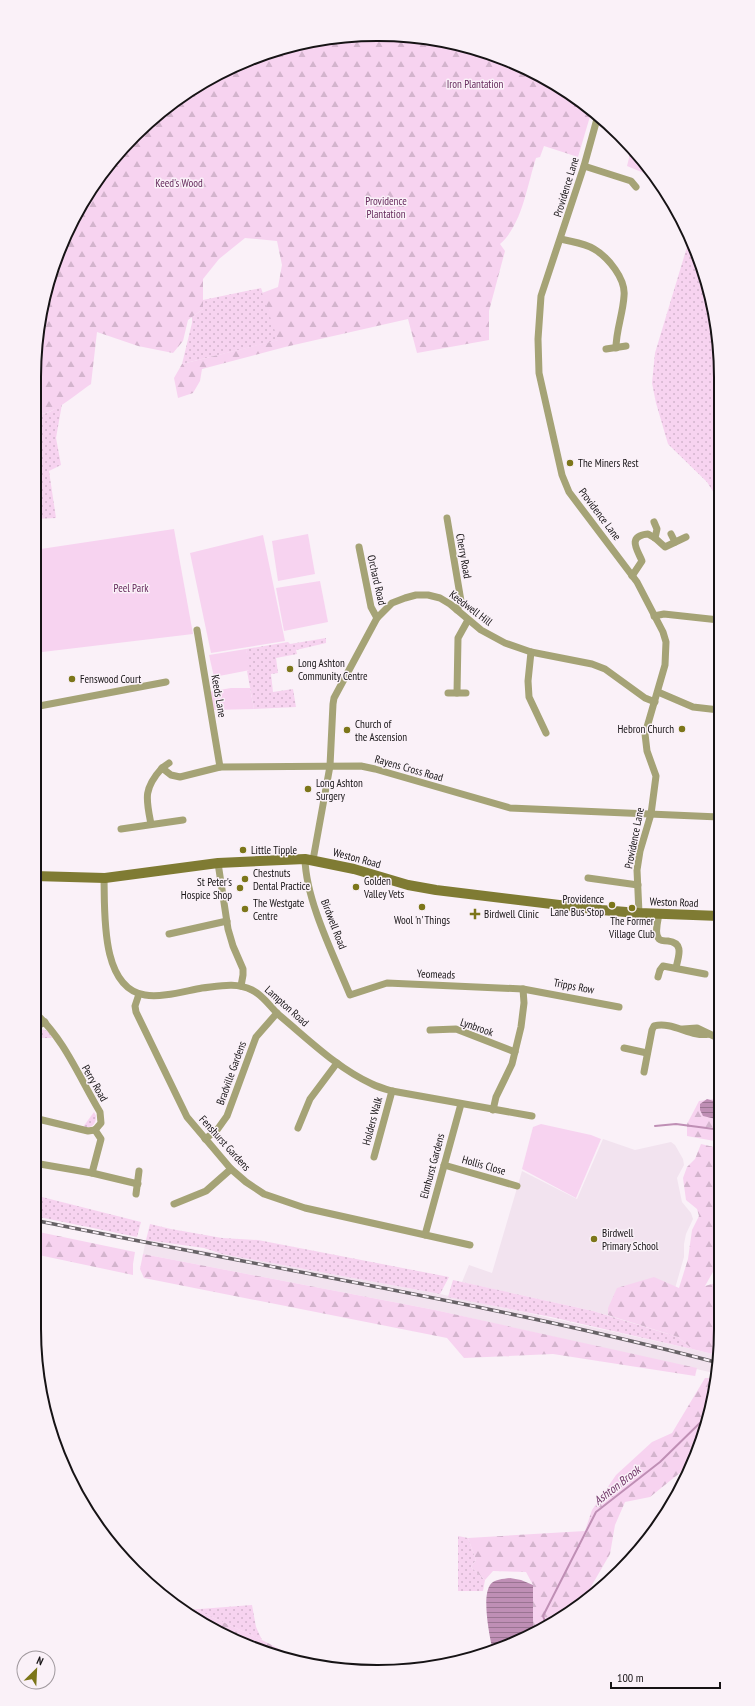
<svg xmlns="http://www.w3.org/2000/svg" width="755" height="1706" font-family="'PT Sans Narrow',sans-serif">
<defs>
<pattern id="grass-dots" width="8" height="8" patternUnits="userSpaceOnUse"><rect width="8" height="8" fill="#f7d3f0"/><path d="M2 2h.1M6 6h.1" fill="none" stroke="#d3b4cd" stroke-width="1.8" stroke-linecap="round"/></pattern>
<pattern id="forest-firs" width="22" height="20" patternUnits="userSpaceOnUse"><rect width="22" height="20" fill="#f7d3f0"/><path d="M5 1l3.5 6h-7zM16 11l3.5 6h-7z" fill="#d3b4cd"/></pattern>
<pattern id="water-rules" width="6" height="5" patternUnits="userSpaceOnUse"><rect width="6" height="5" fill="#bf8fb5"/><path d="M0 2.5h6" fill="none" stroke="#9a7492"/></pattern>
</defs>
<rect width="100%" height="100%" fill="#faf1f8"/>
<g fill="#f2e3ef">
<path d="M603,1139L635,1150L671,1142L675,1145L683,1159L684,1165L677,1178L678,1183L682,1202L691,1213L693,1219L686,1234L684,1244V1257L674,1292L668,1333L593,1311L462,1282L469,1265L492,1273L522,1171L577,1199Z"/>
<path d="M146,1240L440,1294L692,1349L717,1355L714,1373L435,1310L143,1254Z"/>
</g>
<g fill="url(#grass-dots)">
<path d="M690,237L695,246L718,332L719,501L707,482L668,444L656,403L652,383L655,353Z"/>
<path d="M261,288L279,340L182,364L192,323V317L203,309V300Z"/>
<path d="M62,404L56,438L61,465L49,471L56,518L34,519V414C45,416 54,410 62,404Z"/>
<path d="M326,638V643L296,650L297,654L276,658L278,673L271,674L273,692L293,689L296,707L254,709L247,671L249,670L246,649L288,642L290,644Z"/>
<path d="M41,1029L48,1031L52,1038H34V1033Z"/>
<path d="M94,1112L96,1116C96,1124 92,1129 83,1127Z"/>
<path d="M34,1195L141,1222L137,1237L34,1216Z"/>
<path d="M150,1224L171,1229L222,1238L258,1240L449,1277L440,1294L222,1254L204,1248L146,1240Z"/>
<path d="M453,1280L593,1311L678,1337L692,1349L551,1317L448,1297Z"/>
<path d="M458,1536L468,1538L476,1560L471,1567L485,1580L483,1591H458Z"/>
<path d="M252,1605L256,1627L262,1640L197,1610L200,1621L187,1610Z"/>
</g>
<g fill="url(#forest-firs)">
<path d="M355,35L423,37L488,52L569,92L591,113L578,157L544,146L540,157L536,158C527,186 522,225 500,244L505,251L489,311V340L417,353L408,319L285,347L202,369L200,381L193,393L178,398L174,378L182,364L278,340L262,293L278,287L282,265L277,241L245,238L219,259L203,279V309L188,320L183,341L173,353L138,346L97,332L91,384C77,393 51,418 34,414V377L52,267L80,206L119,151L169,105L226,69L289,46Z"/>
<path d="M631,150L650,168L656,178L627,166Z"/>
<path d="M720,1098V1142L687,1136V1124L699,1101Z"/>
<path d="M701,1144L718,1148L720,1155L721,1202L713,1211V1238L718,1263L705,1286L719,1282L721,1280V1328L717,1355L692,1349L678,1337L608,1315V1308L617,1288L654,1277L679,1288L688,1259L692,1230L699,1216L697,1209L686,1200L683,1178L687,1167L695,1159Z"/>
<path d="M34,1231L135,1252L133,1264V1275L34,1254Z"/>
<path d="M143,1254L435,1310L697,1368L695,1376L553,1354L464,1358L447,1338L144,1278L140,1269Z"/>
<path d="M705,1378H713L703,1439L693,1457L681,1472L650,1497L625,1502L615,1525L610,1554L592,1585L588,1598L549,1626L533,1632V1585L526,1572L493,1571L485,1580L471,1567L476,1560L468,1538L585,1531L592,1510L616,1475L652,1442L672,1433Z"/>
<path d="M197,1610L262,1640L310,1665L206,1626L200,1621Z"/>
</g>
<g fill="#f7d3f0">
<path d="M174,529L193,634L34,653V550Z"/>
<path d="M308,534L315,574L278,581L272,541Z"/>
<path d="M263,535L285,641L211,653L190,553Z"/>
<path d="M320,581L328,622L284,631L276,588Z"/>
<path d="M246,649L250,670L214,677L209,655Z"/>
<path d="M231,688H250L254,709L213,710L208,692Z"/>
<path d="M541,1124L591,1135L601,1139L576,1198L522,1169L533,1127Z"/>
</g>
<g fill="url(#water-rules)">
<path d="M707,1099L720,1103V1120L703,1116L700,1110V1104Z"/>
<path d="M510,1578L521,1580L533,1585V1632L492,1647C489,1633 482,1597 490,1585C494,1579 503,1579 510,1578Z"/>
</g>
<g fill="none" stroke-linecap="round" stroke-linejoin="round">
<g stroke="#bf8fb5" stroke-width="2">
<path d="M655,1126L676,1124L714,1129L720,1128"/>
<path d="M547,1627L543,1616L596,1512L660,1462L707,1416"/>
</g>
<g stroke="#a5a376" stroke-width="7">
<path d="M597,119L584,166L541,296L538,339L539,373L562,475L569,492L637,582L663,632L666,642L665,665L645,734L647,751L656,776L651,814L640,851L637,870L639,913"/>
<path d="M584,166L631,181L636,187"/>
<path d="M561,239C572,242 584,243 594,249C608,257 626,279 624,296C623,314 616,330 616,348"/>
<path d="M606,349L626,346"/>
<path d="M447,518L461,601L457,610"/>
<path d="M654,522L657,529L655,538"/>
<path d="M671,534L675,542"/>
<path d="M359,547L371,607L377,618"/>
<path d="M632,576L642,561C638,551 626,536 648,534L655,538L665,547L686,537"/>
<path d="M654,616L664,614L719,620"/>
<path d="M197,630L220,767"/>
<path d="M531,652L528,681L529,697L546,733"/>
<path d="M658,692L693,707L719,710"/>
<path d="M448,693H466"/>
<path d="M457,693L458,638L468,620"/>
<path d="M34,707L166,682"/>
<path d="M162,768L169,763"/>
<path d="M151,824C146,799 143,789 162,768L171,775L180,777L220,767L361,766L375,769L510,808L719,817"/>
<path d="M121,829L183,820"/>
<path d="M305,859C306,901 334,956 350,995L387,983L523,989L619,1007"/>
<path d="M313,860L330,766L333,704L334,698L377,618L392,603L405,598L416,595H428L440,598L450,604L481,630L505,643L531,652L592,664L605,669L645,698L655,702"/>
<path d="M218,863L228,929L233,946L243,969V975L241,986"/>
<path d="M104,878C105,911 100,988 145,995C161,998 185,991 202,988C220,986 236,982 252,990C264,996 270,1007 279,1015C308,1039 337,1068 372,1084C378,1087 385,1089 392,1091L532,1116"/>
<path d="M588,878L638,885"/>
<path d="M659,914C658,920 654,934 659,939C661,941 666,941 668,941C685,943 678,957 676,968"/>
<path d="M169,934L227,921"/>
<path d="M658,977L660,970L663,966L705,974"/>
<path d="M139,994L135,1006L136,1012L187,1117L231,1169L246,1182L264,1194L305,1208L470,1245"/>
<path d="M34,1012C64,1038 80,1079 100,1112L101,1123L95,1130"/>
<path d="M34,1028L45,1022"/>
<path d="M683,1029L697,1028L720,1039"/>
<path d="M430,1030L456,1029L515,1052"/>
<path d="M624,1048L647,1053"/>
<path d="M644,1072L652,1030L654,1026C673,1021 691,1038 709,1034"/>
<path d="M493,1110L496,1097L512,1064L521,1027L524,1003L523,989"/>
<path d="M34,1116L38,1119L88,1131L95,1130"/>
<path d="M298,1128L310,1099L337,1063"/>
<path d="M205,1139L217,1130L227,1116L256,1037L277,1013"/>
<path d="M34,1155L39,1165L37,1167"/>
<path d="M374,1157L392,1091"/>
<path d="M34,1163L92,1173L138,1184"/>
<path d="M444,1165L517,1186"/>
<path d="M92,1173L101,1139L95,1130"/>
<path d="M136,1194L139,1171"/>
<path d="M174,1204L206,1191L231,1169"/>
<path d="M425,1235L461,1104"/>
</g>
<path stroke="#7f7b33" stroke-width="10" d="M34,876L105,878L218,863L305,859L354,869L408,885L436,890L601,910L639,913L720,916"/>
<g stroke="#676266" stroke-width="3.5">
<path id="rail" d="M34,1220C261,1267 491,1303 715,1362"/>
</g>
<use href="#rail" stroke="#faf1f8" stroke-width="2" stroke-dasharray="6" stroke-linecap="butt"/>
</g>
<g fill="#7c761a" stroke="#faf1f8" stroke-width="1.5">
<circle cx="570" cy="463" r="4"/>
<circle cx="290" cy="669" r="4"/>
<circle cx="72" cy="679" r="4"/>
<circle cx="682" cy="729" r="4"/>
<circle cx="347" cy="730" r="4"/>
<circle cx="308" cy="789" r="4"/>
<circle cx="243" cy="850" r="4"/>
<circle cx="245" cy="879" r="4"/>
<circle cx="356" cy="887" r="4"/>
<circle cx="240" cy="888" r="4"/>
<circle cx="612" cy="905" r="4"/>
<circle cx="422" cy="907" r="4"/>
<circle cx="632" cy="908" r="4"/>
<circle cx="245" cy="909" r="4"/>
<path d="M473 908h4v4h4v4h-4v4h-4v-4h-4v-4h4z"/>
<circle cx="594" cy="1239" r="4"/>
</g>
<g text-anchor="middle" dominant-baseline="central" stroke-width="3" stroke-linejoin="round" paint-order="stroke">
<g font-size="11" fill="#652a5c" stroke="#faf1f8">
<text x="475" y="84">Iron Plantation</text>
<text x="179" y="183">Keed's Wood</text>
<text x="386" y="201">Providence<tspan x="386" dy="13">Plantation</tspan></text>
<text x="131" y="588">Peel Park</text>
</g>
<g font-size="11" fill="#161315" stroke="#faf1f8">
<text transform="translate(566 187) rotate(-73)">Providence Lane</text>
<text transform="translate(600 514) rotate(53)">Providence Lane</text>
<text transform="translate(464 556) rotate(80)">Cherry Road</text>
<text transform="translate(377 580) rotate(77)">Orchard Road</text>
<text transform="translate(471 608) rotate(37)">Keedwell Hill</text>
<text transform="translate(219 696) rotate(80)">Keeds Lane</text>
<text transform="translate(409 768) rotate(16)">Rayens Cross Road</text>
<text transform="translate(634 838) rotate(-79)">Providence Lane</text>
<text transform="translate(357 858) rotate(15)">Weston Road</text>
<text transform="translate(674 902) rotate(2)">Weston Road</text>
<text transform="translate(334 924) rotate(69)">Birdwell Road</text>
<text transform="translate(436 974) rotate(2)">Yeomeads</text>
<text transform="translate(574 986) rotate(11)">Tripps Row</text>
<text transform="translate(287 1006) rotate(42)">Lampton Road</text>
<text transform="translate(477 1027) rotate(19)">Lynbrook</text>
<text transform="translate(231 1073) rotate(-70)">Bradville Gardens</text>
<text transform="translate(95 1083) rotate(60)">Perry Road</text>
<text transform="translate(372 1121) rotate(-75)">Holders Walk</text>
<text transform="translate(225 1143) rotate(48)">Fenshurst Gardens</text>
<text transform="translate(484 1165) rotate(16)">Hollis Close</text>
<text transform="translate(432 1166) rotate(-75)">Elmhurst Gardens</text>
</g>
<g font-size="11" fill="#161315" stroke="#faf1f8" text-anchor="start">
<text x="578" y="463">The Miners Rest</text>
<text x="298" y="663">Long Ashton<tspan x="298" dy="13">Community Centre</tspan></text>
<text x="80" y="679">Fenswood Court</text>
<text x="355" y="724">Church of<tspan x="355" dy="13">the Ascension</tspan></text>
<text x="674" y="729" text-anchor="end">Hebron Church</text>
<text x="316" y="783">Long Ashton<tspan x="316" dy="13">Surgery</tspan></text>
<text x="251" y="850">Little Tipple</text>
<text x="253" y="873">Chestnuts<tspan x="253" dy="13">Dental Practice</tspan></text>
<text x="364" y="881">Golden<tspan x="364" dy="13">Valley Vets</tspan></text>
<text x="232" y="882" text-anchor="end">St Peter's<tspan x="232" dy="13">Hospice Shop</tspan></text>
<text x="604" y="899" text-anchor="end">Providence<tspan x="604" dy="13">Lane Bus Stop</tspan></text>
<text x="253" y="903">The Westgate<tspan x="253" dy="13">Centre</tspan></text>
<text x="484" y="914">Birdwell Clinic</text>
<text x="422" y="920" text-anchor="middle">Wool 'n' Things</text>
<text x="632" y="921" text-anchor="middle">The Former<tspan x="632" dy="13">Village Club</tspan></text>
<text x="602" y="1233">Birdwell<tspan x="602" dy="13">Primary School</tspan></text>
</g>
<g font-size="12" font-style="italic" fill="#703567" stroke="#faf1f8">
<text transform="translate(617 1485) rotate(-38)">Ashton Brook</text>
</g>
</g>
<path d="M0 0H755V1706H0ZM377 41H378A336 336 0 0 1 714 377V1329A336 336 0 0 1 378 1665H377A336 336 0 0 1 41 1329V377A336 336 0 0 1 377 41Z" fill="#faf1f8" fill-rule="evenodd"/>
<path fill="none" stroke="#161315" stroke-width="2" d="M377 41H378A336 336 0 0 1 714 377V1329A336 336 0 0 1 378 1665H377A336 336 0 0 1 41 1329V377A336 336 0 0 1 377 41Z"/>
<g transform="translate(36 1670) rotate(24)"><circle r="19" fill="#faf1f8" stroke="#9f989d"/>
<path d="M0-3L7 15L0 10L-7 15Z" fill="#7c761a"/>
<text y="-6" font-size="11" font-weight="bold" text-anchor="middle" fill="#161315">N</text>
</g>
<path d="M611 1682v6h109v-6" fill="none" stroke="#161315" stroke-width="2"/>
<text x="617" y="1682" font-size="12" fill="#161315" stroke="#faf1f8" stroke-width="3" paint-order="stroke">100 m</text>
</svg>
